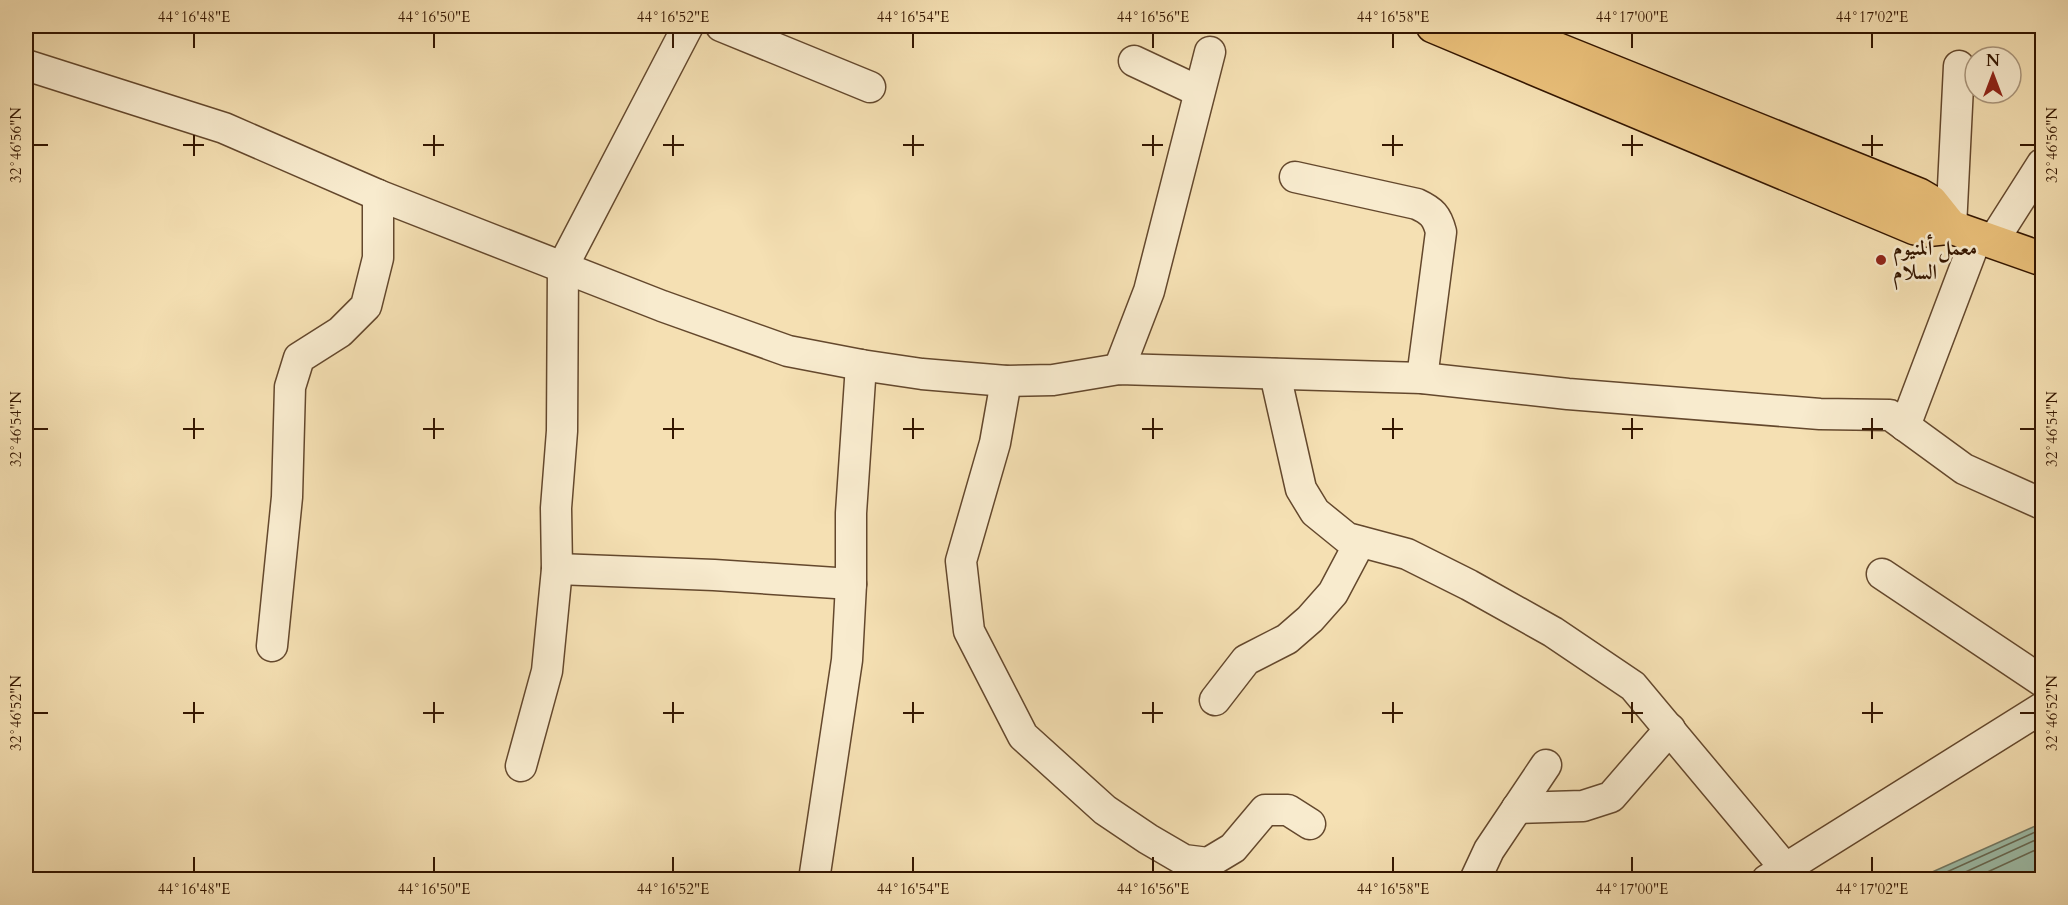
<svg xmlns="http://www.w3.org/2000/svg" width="2068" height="905" font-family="Cardo,Amiri,serif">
<rect width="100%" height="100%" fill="#f5e0b3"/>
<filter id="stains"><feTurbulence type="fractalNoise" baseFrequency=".00333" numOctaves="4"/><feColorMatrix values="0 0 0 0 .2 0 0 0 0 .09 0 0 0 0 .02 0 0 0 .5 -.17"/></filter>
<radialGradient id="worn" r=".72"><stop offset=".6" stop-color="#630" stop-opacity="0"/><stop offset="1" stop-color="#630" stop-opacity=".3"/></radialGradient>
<path fill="#9dbda9" stroke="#737a65" stroke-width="1.5" d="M2042,823V879H1911L1930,873Z"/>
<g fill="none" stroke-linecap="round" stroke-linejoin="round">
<g stroke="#686a54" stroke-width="1.5">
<path d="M1929,880L2042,829"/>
<path d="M1948,880L2042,837"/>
<path d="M1970,880L2042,847"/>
</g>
<g stroke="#64482d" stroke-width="33">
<g id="minor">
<path d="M721,26L870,87"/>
<path d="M1134,61L1198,91"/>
<path d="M26,65L224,128L378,195L662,306L788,351L861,365L922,374L1006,381L1053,380L1119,369L1422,378L1568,394L1820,414L1890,415L1964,469L2042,504"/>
<path d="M1295,177L1417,204C1432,211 1437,216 1441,232L1422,378"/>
<path d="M1951,227L1959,66"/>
<path d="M1993,241L2042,164"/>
<path d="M1119,369L1149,291L1210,52"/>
<path d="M1275,374L1301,489L1315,512L1347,538L1407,554L1469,585L1553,632L1633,686L1785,868"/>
<path d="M1006,381L995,443L961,561L969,631L1023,736L1105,810L1148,839L1184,860L1208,863L1233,848L1265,810H1288L1310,824"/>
<path d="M1905,426L1977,236"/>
<path d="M557,569L714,575L851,584"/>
<path d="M1882,574L2042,681"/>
<path d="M272,646L287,497L290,387L299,358L340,332L366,306L378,258V195"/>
<path d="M1215,700L1246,660L1287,639L1310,619L1333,593L1360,542"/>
<path d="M521,766L547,671L557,569L556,508L562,431L563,266L688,26"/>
<path d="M1517,808L1583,806L1611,797L1670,729"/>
<path d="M814,880L847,660L851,584V513L861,365"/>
<path d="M1475,880L1489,850L1546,765"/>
<path d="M1767,880L2042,708"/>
</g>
</g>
<g stroke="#341600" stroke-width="36">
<g id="major">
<path d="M1433,26L1915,228L1924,230L1951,227L2042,259"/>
<path d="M1499,26L1919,195L1931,202L1951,227"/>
</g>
</g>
<use href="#minor" stroke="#f8ebce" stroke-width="30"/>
<use href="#major" stroke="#eac07a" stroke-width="33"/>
</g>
<path fill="none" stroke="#341600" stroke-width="2" d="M194,33V48M434,33V48M673,33V48M913,33V48M1153,33V48M1393,33V48M1632,33V48M1872,33V48M194,135V156M434,135V156M673,135V156M913,135V156M1153,135V156M1393,135V156M1632,135V156M1872,135V156M33,145H48M183,145H204M423,145H444M663,145H684M903,145H924M1142,145H1163M1382,145H1403M1622,145H1643M1862,145H1883M2020,145H2035M194,418V439M434,418V439M673,418V439M913,418V439M1153,418V439M1393,418V439M1632,418V439M1872,418V439M33,429H48M183,429H204M423,429H444M663,429H684M903,429H924M1142,429H1163M1382,429H1403M1622,429H1643M1862,429H1883M2020,429H2035M194,702V723M434,702V723M673,702V723M913,702V723M1153,702V723M1393,702V723M1632,702V723M1872,702V723M33,713H48M183,713H204M423,713H444M663,713H684M903,713H924M1142,713H1163M1382,713H1403M1622,713H1643M1862,713H1883M2020,713H2035M194,857V872M434,857V872M673,857V872M913,857V872M1153,857V872M1393,857V872M1632,857V872M1872,857V872"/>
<circle fill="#8f2418" stroke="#f8ebce" stroke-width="2" cx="1881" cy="260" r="6"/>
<g text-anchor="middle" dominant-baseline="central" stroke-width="5" stroke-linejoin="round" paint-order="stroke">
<g font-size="21" font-weight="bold" fill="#341600" stroke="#f8ebce" text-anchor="start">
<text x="1893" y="248">معمل ألمنيوم<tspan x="1893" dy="24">السلام</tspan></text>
</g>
</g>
<rect width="2068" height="905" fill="none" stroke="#f5e0b3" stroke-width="66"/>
<g transform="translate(1993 75)"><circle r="28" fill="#f8ebce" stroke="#aa967c" stroke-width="1.5"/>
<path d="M0-4.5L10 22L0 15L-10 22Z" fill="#8f2418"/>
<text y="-9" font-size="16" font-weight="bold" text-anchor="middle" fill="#341600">N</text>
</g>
<rect x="33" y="33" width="2002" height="839" fill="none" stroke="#341600" stroke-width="2"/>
<g font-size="15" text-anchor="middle" fill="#341600">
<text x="194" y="22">44°16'48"E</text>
<text x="434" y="22">44°16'50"E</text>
<text x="673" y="22">44°16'52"E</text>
<text x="913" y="22">44°16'54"E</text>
<text x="1153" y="22">44°16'56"E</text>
<text x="1393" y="22">44°16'58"E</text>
<text x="1632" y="22">44°17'00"E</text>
<text x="1872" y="22">44°17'02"E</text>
<text transform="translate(16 145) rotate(-90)" y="5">32°46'56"N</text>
<text transform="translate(2052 145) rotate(-90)" y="5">32°46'56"N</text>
<text transform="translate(16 429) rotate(-90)" y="5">32°46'54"N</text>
<text transform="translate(2052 429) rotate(-90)" y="5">32°46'54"N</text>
<text transform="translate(16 713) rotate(-90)" y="5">32°46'52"N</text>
<text transform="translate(2052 713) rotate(-90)" y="5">32°46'52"N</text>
<text x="194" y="894">44°16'48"E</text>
<text x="434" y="894">44°16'50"E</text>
<text x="673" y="894">44°16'52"E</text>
<text x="913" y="894">44°16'54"E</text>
<text x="1153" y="894">44°16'56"E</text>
<text x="1393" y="894">44°16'58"E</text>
<text x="1632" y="894">44°17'00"E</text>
<text x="1872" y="894">44°17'02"E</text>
</g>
<rect width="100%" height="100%" filter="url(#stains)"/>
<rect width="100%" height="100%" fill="url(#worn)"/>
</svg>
